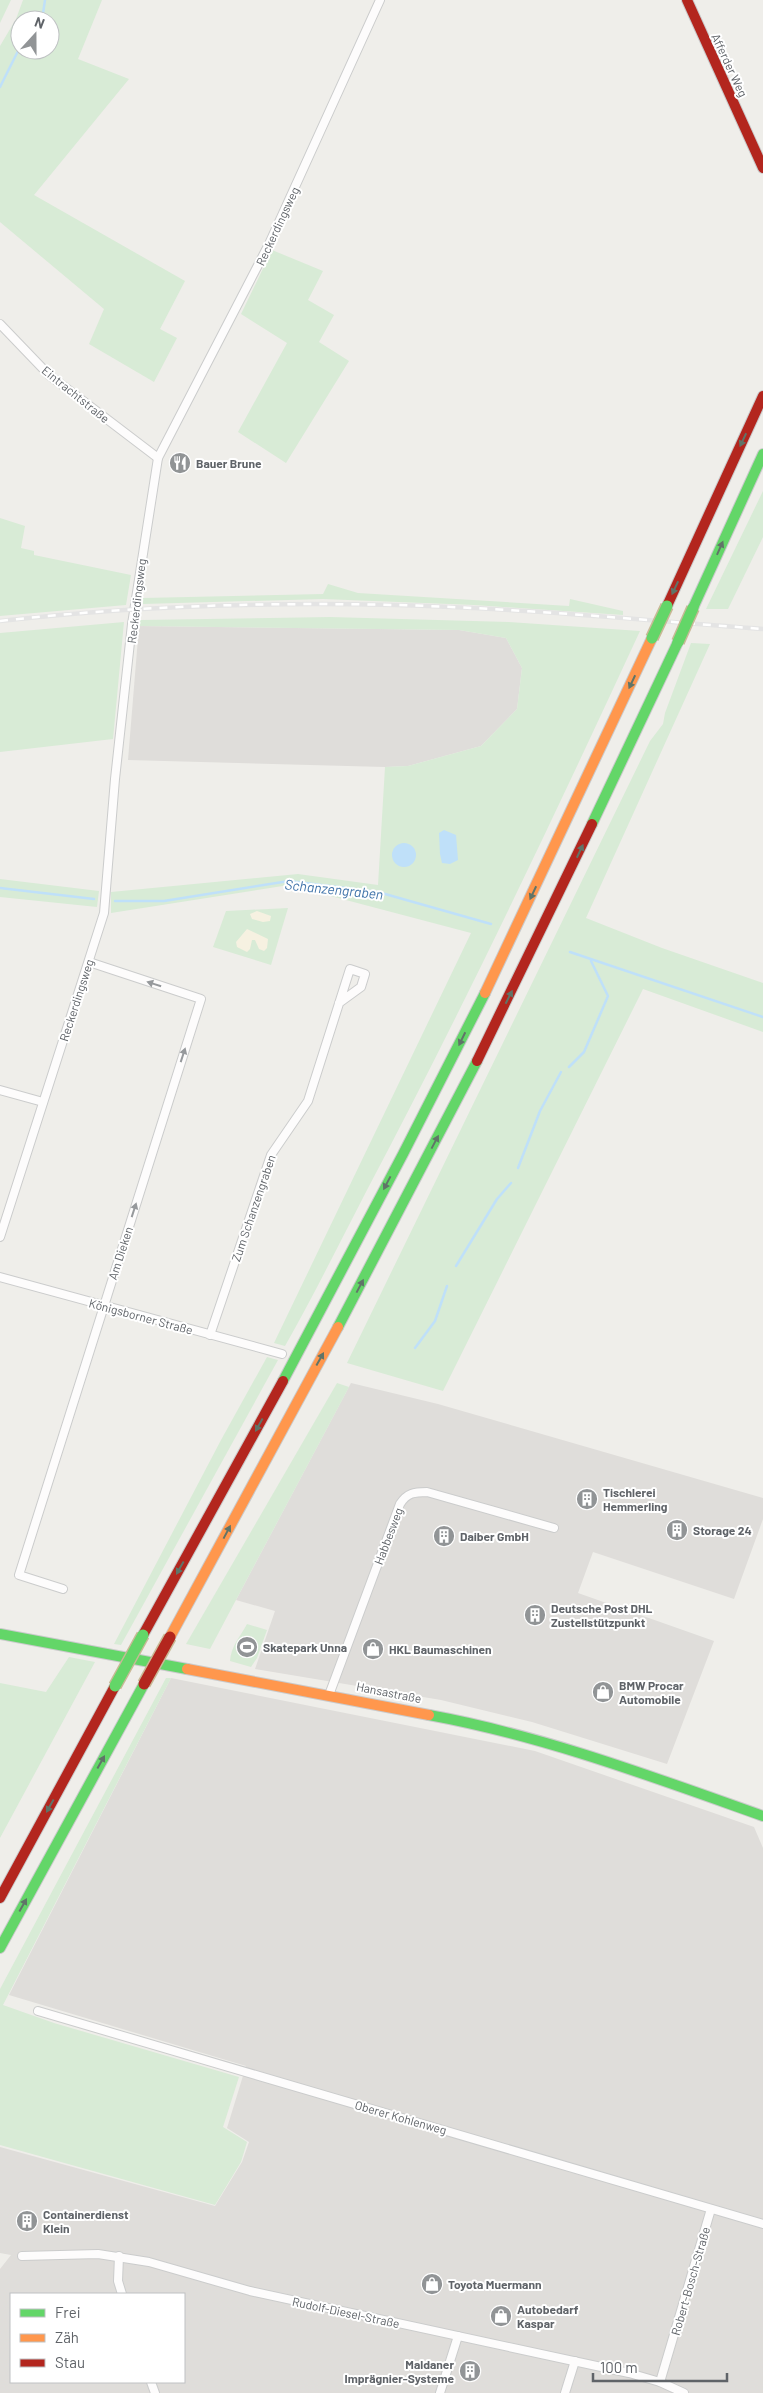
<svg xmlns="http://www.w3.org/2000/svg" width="763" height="2393" font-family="Barlow,sans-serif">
<rect width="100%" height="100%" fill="#efeeea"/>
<g fill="#dfddda" fill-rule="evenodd">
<path d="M139,626L459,630L506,638L522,668L517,709L481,746L408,766L385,767L128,760Z"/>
<path d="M351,1383L438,1404L763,1498V1519L734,1599L593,1552L578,1593L714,1641L667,1764L532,1722L441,1700L255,1669L275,1611L236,1600Z"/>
<path d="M171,1678L535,1751L754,1827L763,1848V2393H0V2269L11,2255L0,2253V2147L215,2206L242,2162L249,2142L227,2128L246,2066L9,1995ZM11,2294H184V2382H11Z"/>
</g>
<g fill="#d8ebd6" fill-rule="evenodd">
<path d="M0,0H11L0,23Z"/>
<path d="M23,0H102L78,59L129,79L34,195L185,281L160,329L177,338L154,382L89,344L104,309L0,222V46L16,19ZM20,20H50V50H20Z"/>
<path d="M272,250L323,271L308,300L334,315L319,342L349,361L286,463L238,432L287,343L241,314Z"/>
<path d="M763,491V537L728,609H706Z"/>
<path d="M0,518L25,526L21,548L34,551V555L131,575L126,605L0,616Z"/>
<path d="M328,584L358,593L569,606L570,599L623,611V615L474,605L323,599L143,604V598L323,594Z"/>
<path d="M330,617L509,622L640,631C553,819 464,1007 367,1190C340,1242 314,1295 285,1346L274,1343L471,933L289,885L111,913V892L298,874L378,885L385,767L408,766L481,746L517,709L522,668L506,638L459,630L139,626L140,620Z"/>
<path d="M124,622L113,739L0,752V633Z"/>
<path d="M691,643L710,644L586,918L662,948L763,983V1032L643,989L443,1391L347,1363L650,741L663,724L665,713Z"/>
<path d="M0,879L99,891L97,907L0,897Z"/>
<path d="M288,908L271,965L213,947L226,911Z"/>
<path d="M267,1357L278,1360L121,1645L114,1644L221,1440Z"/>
<path d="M337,1383L349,1387L210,1649L186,1644Z"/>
<path d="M247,1624L267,1630L257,1658L251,1667L230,1661C231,1646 240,1637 247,1624Z"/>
<path d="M69,1657L95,1662L0,1838V1683L46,1692Z"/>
<path d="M166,1678H171L3,2005L54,2023L239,2077L223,2127L247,2142L241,2162L215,2205L0,2145V1989Z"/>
</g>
<g fill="#f6f1e1">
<path d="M257,911L271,916L270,921L263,922L252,919L250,914Z"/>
<path d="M247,929L268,939L267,948L264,951L259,949L255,940H252L250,949L247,952L237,947L236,942Z"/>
</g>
<g fill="#bfe0f9">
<path d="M444,830L456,835L458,860L450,864L442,863L440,854L439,833Z"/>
<circle cx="404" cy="855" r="12"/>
</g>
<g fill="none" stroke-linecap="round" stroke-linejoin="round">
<g stroke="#bfe0f9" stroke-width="2.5">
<path d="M42,20L45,0"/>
<path d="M0,87L20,47"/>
<path d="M0,888L94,899"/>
<path d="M115,901H164L289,881L378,892L491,924"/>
<path d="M570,952L763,1017"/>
<path d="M569,1067L584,1052L608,996L591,961"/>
<path d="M518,1168L540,1111L561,1072"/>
<path d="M456,1266L497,1199L511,1183"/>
<path d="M415,1348L435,1321L447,1286"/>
</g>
<g stroke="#cbcccc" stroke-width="10">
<g id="street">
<path d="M0,324L49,375L158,458"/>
<path d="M0,1090L43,1102"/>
<path d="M0,1237L104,913L115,779L132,624L158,458L269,244L380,0"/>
<path d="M0,1277L282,1354"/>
<path d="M210,1335L271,1155L308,1101L350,969L365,974L361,987L339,1003"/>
<path d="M63,1589L19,1575L201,999L89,962"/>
<path d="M329,1695L400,1504C407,1493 414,1492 427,1492L554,1528"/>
<path d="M38,2011L763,2224"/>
<path d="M22,2256L98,2254L149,2262L250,2291L629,2373L660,2382L684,2393"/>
<path d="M119,2256L118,2281L122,2294"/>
<path d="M151,2382L155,2393"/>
<path d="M660,2382L711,2209"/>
<path d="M440,2393L458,2336"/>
<path d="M565,2393L575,2361"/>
</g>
</g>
<g stroke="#cacacb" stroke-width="12">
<g id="fast">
<path d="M693,608L763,454"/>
<path d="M592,824L678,642"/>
<path d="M338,1327L477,1061"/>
<path d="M283,1381L403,1154L485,993"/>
<path d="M0,1634L187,1669"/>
<path d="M429,1715C544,1736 653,1777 763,1816"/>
<path d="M0,1948L144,1684"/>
</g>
</g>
<g stroke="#cacacb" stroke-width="12">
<g id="slow">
<path d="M485,993L652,638"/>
<path d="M170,1637L338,1327"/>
<path d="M187,1669L429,1715"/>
</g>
</g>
<g stroke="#cacacb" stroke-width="12">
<g id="jam">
<path d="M687,0L763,168"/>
<path d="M667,606L763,396"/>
<path d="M477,1061L592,824"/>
<path d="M143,1635L283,1381"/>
<path d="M0,1898L115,1686"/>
</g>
</g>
<use href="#street" stroke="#fdfcfc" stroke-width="8"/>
<use href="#fast" stroke="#63d668" stroke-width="10"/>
<use href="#slow" stroke="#ff974d" stroke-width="10"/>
<use href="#jam" stroke="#b3261e" stroke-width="10"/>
<g stroke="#e4e4e4" stroke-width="4.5">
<path id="rail" d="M0,621C131,606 263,602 395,605C518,608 641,620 763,629"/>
</g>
<use href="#rail" stroke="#fff" stroke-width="2.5" stroke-dasharray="8" stroke-linecap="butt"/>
<g stroke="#c8b996" stroke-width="14" stroke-linecap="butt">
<g id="fast-bridge">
<path d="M652,638L667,606"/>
<path d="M678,642L693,608"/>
<path d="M115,1686L143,1635"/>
</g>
</g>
<g stroke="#c8b996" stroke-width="14" stroke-linecap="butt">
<path id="jam-bridge" d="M144,1684L170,1637"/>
</g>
<use href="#fast-bridge" stroke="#63d668" stroke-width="11"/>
<use href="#jam-bridge" stroke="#b3261e" stroke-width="11"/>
</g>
<defs><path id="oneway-solid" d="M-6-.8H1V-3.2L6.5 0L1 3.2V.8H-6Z" transform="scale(1.25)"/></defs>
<g fill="#607468">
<use href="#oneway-solid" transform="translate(743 440) rotate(115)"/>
<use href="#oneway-solid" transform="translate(720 548) rotate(-66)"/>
<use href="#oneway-solid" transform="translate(675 588) rotate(115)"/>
<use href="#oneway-solid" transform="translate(632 682) rotate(115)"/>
<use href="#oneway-solid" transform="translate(580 851) rotate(-65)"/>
<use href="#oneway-solid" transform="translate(533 893) rotate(115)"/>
<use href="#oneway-solid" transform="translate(509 997) rotate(-63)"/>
<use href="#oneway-solid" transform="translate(462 1039) rotate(116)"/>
<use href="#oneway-solid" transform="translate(435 1142) rotate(-62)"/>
<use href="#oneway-solid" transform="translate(387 1183) rotate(118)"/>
<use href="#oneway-solid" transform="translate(360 1286) rotate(-62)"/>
<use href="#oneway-solid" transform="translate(320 1359) rotate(-61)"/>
<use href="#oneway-solid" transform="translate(259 1425) rotate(119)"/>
<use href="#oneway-solid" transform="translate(227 1532) rotate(-62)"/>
<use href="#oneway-solid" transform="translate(180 1568) rotate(119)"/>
<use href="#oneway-solid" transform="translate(101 1762) rotate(-61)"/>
<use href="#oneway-solid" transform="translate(50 1806) rotate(119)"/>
<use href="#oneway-solid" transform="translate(23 1905) rotate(-61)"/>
</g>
<g fill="#96999c">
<use href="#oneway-solid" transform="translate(154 984) rotate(-162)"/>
<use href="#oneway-solid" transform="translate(183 1055) rotate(-72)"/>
<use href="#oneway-solid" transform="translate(134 1210) rotate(-72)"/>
</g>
<defs>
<g id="restaurant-disc" transform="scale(1.125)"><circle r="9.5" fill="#919496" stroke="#fff"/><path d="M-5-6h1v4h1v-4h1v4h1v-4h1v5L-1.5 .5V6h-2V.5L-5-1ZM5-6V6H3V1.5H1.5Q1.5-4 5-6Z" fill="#fff"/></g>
<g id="building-disc" transform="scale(1.125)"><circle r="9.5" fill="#919496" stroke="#fff"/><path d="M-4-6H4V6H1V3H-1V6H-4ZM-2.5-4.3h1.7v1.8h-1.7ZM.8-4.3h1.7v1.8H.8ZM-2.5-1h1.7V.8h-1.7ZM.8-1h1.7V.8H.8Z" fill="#fff"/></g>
<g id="stadium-disc" transform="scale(1.125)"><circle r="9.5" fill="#919496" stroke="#fff"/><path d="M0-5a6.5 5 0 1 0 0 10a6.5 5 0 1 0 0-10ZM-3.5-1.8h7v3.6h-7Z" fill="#fff"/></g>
<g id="shop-disc" transform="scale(1.125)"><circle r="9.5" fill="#919496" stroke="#fff"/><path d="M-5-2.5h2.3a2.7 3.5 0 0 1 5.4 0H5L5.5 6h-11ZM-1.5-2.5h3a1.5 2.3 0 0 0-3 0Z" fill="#fff"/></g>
</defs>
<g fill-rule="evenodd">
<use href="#restaurant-disc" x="180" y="463"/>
<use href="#building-disc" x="587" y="1499"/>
<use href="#building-disc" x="677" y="1530"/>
<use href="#building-disc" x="444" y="1536"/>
<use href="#building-disc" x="535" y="1615"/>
<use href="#stadium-disc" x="247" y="1647"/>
<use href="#shop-disc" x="373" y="1649"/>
<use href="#shop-disc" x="603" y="1692"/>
<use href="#building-disc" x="27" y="2221"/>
<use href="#shop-disc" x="432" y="2284"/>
<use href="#shop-disc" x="501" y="2316"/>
<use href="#building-disc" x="470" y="2371"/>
</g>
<g text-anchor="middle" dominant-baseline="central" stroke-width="4" stroke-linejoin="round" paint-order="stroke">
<g font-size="12" fill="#5f6368" stroke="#fff">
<text transform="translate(730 65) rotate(65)">Afferder Weg</text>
<text transform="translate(277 226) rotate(-65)">Reckerdingsweg</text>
<text transform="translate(76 394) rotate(39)">Eintrachtstraße</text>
<text transform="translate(136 601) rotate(-83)">Reckerdingsweg</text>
<text transform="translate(76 1000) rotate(-72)">Reckerdingsweg</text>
<text transform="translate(253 1208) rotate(-71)">Zum Schanzengraben</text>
<text transform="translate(120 1253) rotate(-72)">Am Dieken</text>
<text transform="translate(141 1316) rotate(15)">Königsborner Straße</text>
<text transform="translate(388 1536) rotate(-69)">Habbesweg</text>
<text transform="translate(389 1692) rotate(11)">Hansastraße</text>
<text transform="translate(401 2117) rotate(16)">Oberer Kohlenweg</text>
<text transform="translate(690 2281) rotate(-74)">Robert-Bosch-Straße</text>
<text transform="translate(346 2312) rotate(12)">Rudolf-Diesel-Straße</text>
</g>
<g font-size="12" font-weight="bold" fill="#5f6368" stroke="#fff" text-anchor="start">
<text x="196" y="463">Bauer Brune</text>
<text x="603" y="1492">Tischlerei<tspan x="603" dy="14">Hemmerling</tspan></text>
<text x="693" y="1530">Storage 24</text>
<text x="460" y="1536">Daiber GmbH</text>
<text x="551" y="1608">Deutsche Post DHL<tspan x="551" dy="14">Zustellstützpunkt</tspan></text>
<text x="263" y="1647">Skatepark Unna</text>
<text x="389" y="1649">HKL Baumaschinen</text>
<text x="619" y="1685">BMW Procar<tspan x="619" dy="14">Automobile</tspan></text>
<text x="43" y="2214">Containerdienst<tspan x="43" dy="14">Klein</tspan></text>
<text x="448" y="2284">Toyota Muermann</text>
<text x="517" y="2309">Autobedarf<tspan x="517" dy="14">Kaspar</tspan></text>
<text x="454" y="2364" text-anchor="end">Maldaner<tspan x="454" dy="14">Imprägnier-Systeme</tspan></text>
</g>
<g font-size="14" font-style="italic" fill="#4174aa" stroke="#fff">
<text transform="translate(334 889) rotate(6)">Schanzengraben</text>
</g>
</g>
<rect x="10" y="2293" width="175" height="90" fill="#ffffff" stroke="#bfc1c3"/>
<rect x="20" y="2309" width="25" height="8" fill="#63d668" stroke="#bfc1c3"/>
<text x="55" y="2318" font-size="15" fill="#5f6368">Frei</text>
<rect x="20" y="2334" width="25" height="8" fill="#ff974d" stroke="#bfc1c3"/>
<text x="55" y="2343" font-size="15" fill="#5f6368">Zäh</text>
<rect x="20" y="2359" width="25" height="8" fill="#b3261e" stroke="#bfc1c3"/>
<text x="55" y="2368" font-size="15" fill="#5f6368">Stau</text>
<g transform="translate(35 35) rotate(21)"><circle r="24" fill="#ffffff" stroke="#bfc1c3"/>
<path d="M0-4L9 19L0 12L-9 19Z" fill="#919496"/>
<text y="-8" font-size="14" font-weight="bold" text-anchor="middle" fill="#5f6368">N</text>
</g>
<path d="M593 2373v8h134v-8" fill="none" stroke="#5f6368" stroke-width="2.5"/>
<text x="600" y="2373" font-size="15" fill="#5f6368" stroke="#ffffff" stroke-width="4" paint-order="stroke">100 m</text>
</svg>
